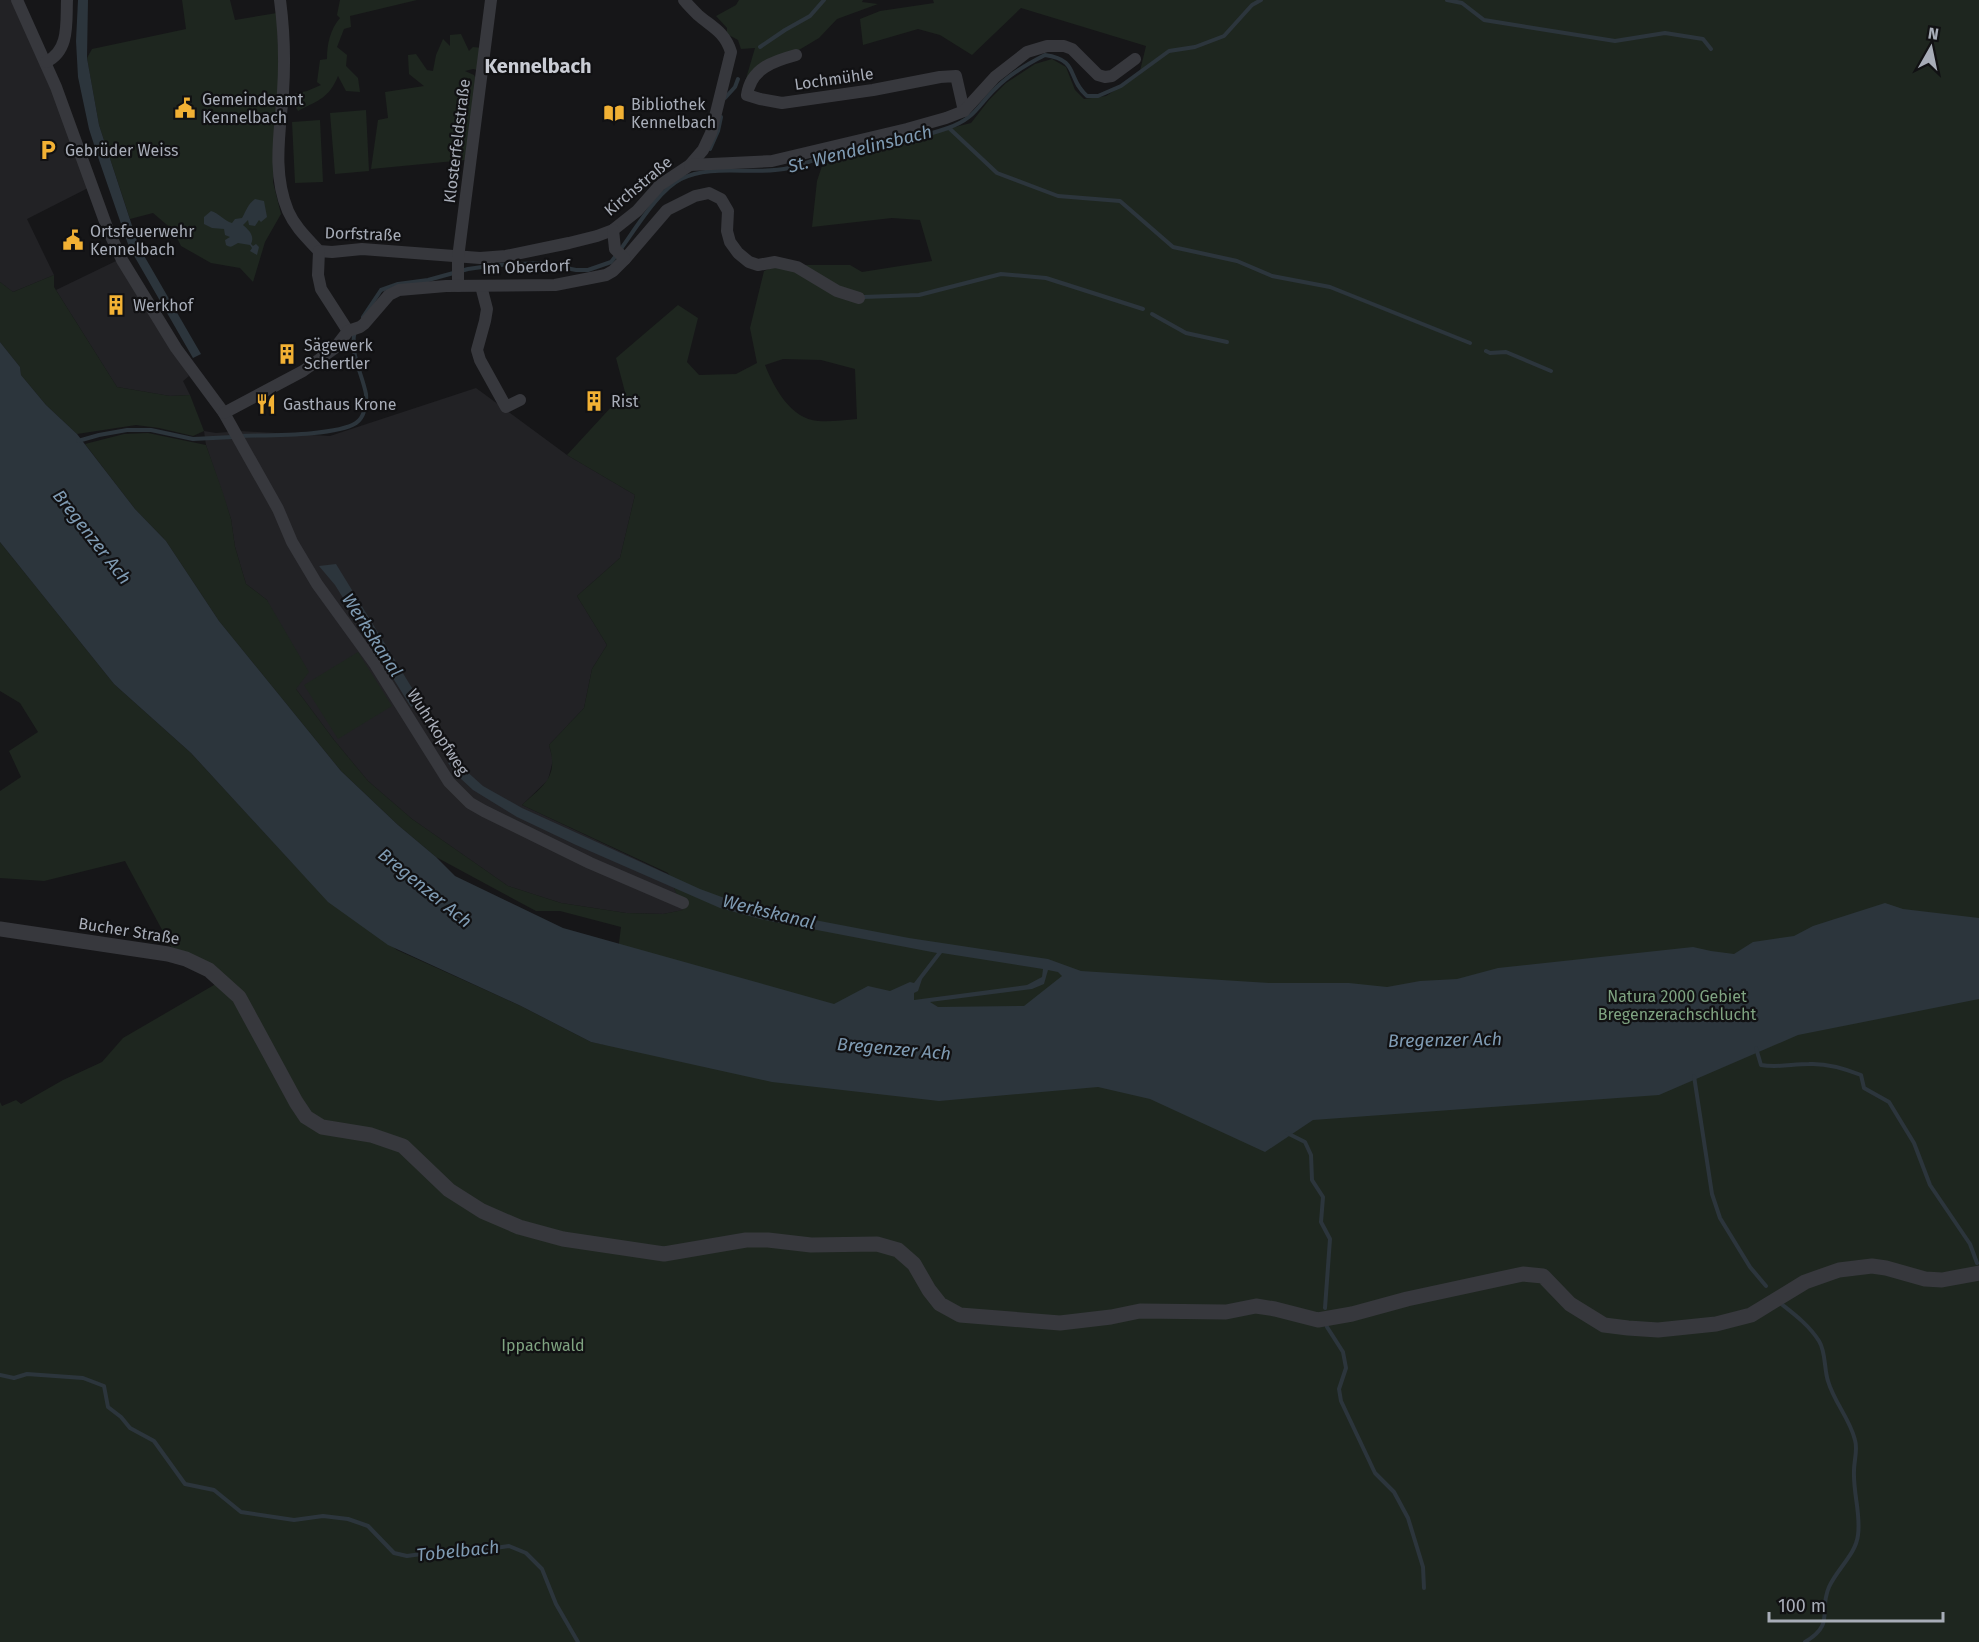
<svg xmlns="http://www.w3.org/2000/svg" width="1979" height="1642" font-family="'Fira Sans',sans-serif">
<rect width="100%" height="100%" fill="#161618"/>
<g fill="#222225">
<path d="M0,0H12L32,39L90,187L27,219L54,275L13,292L0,282Z"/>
<path d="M118,260L189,376L183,381L190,395L170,396L117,387L56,290Z"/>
<path d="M476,388L567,455L635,495L620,558L577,596L607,645L592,669L584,708L549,745L553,760L548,780L522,805L668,874L684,910L663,914L626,913L561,903L508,886L412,819L368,781L334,740L296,689L267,600L246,584L235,547L231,519L206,445L204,431L216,433L239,431L330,436Z"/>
</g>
<g fill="#1e261f" fill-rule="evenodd">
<path d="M182,0H230L235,20L277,13L279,83L273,182L281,214L265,242L253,282L240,268L211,263L181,246L173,230L153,213L130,219L99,125L87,58L92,49L186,29Z"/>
<path d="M340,0H417L350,16L351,27L344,29L337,47L347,55L346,66L358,78L360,92L346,91L338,76C329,98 319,100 298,111L289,95L307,91L321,85L317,82L320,60L327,59C327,44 330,30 340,18L337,15Z"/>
<path d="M739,0H863L862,2L878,4L837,19L819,38L745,82L755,48L741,49L738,40L727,34V28L716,16L736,5Z"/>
<path d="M933,0H1979V1642H0V1102L2,1106L16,1100L21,1104L63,1080L102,1062L123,1038L226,978L174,952L125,861L44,881L0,878V791L21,777L9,751L38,732L20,703L0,691V542L114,684L191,753L297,868L397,950L521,1006L591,1042L606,1045L621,927L560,911H536L436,857L398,825L341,771L219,621L166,541L135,509L85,444L124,434L148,433L206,445L223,493L231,519L235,547L246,584L267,600L309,672L296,689L334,740L368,781L412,819L508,886L561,903L626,913L663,914L683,910L668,873L522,805C544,785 559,777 549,745L584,708L592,669L607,645L577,596L620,558L635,495L567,455L625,392L616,358L678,305L698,318L687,362L699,375L736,374L757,363L750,328L764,271L779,265H850L862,272L932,261L920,220L892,218L812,227L817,181L824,160L971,123L989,100L1006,83L1035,64L1052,59L1066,67L1075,90L1084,99L1106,96L1139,75L1146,46L1021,8L972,55L940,35L918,29L863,45L860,19L880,11L934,3ZM783,359L821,360L855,369L857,419C844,420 831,422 818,421C791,419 774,388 765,365Z"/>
<path d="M461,34L469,51L473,47L482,48L478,70L473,69L465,71L474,75L476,79L465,160L371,169L378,120L388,118L385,92L424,86L409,74L408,55L416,54L427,70L433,71L436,55L443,39L450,46V35Z"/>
<path d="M366,110L369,171L335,174L330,113Z"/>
<path d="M320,120L323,182L295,183L292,122Z"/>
<path d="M54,275V287L117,387L170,396L190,395L204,431L193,436L159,428L136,425L77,434L46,405L21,375L20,367L0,342V282L13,292Z"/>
<path d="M358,652L392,706L338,739L304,685Z"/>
</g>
<g fill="#2c353c" fill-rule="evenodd">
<path d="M78,0H88L87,58L99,125L139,247L201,354L193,358L129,247L99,160L89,129L78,77L76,41Z"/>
<path d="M255,199L264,201L267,217L261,222L259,220L255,226L249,225L248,220L243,225C249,230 255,236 251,244L253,246L256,244L259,247L257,255L250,251L252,248L250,245L238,243C233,245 232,249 226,245L225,240L230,237L225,235L224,229L212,228L204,224V217L211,211C219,213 224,221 232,223L235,219L242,218C246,211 248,204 255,199Z"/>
<path d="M0,342L20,367L21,375L46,405L77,434L135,509L166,541L219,621L341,771L398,825L436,857L455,876L563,928L834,1004L868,986L890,991L910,982L914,983L937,953L760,919L720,908L576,845L517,817L473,790L459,777L448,763L457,760L464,769L483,786L522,808L700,889L738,903L783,914L909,938L1048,959L1081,971L1269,983H1349L1387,987L1420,981L1457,979L1498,968L1693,947L1711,951L1734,954L1753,942L1794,936L1813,926L1885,903L1903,909L1979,918V999L1798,1035L1659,1095L1313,1120L1265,1152L1150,1099L1098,1087L939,1101L772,1082L591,1042L521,1006L388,945L328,902L191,753L114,684L0,542ZM942,953L1043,969L1042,977L1027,985L914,1000V993L918,991L922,979ZM1048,970L1058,972L1062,976L1024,1006L938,1007L930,1002L1032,989L1044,984Z"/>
<path d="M336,564L420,701L411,707L335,585L319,566Z"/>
</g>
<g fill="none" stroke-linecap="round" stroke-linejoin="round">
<g stroke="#2c353c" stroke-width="4">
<path d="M1447,0L1462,3L1484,20L1615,41L1665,33L1703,39L1711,49"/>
<path d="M760,47L785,30L810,16L824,0"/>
<path d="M725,98L735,87L738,79"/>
<path d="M949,128L997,173L1058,196L1120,201L1173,247L1237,261L1272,276L1330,287L1470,343"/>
<path d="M710,149L718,131L721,117"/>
<path d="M863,297L919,295L1001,274L1046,278L1143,309"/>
<path d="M1152,314L1186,333L1227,342"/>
<path d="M363,317L381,290L398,284L428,280L468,269L496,265L541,263L576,270H588L611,262C630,239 655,192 681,179C712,163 756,176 789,168C804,165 817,158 832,154C871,146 911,141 948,128C976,118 977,106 996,88C1010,74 1027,64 1045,55C1080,60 1066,78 1087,96H1098L1121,86L1169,51L1195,47L1224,36L1252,5L1261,0"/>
<path d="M1486,351L1490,353L1506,352L1551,371"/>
<path d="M241,436C267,435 336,436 356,423C364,418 367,404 366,394C362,373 349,352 355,331"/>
<path d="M78,441L99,435L127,430H151L193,439L233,437"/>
<path d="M1756,1048L1761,1065C1778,1068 1792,1064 1809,1064C1827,1063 1846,1069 1861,1075L1864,1088L1889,1102L1914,1143L1930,1185L1970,1244L1977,1263"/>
<path d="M1694,1076L1712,1194L1720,1218L1750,1267L1766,1286"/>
<path d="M1287,1133L1305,1142L1311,1155L1312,1180L1323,1197L1321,1222L1330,1239L1325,1308"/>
<path d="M1780,1303C1794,1314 1809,1325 1819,1341C1826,1352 1824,1369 1828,1381C1834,1402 1850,1419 1855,1440C1858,1450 1854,1460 1854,1471C1853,1493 1861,1514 1858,1535C1856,1554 1837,1569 1829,1587C1818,1612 1836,1623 1805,1642"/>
<path d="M1327,1327L1343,1352L1346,1368L1339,1389L1341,1401L1375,1473L1394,1492L1408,1518L1423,1567L1424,1588"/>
<path d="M0,1375L14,1378L27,1374L83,1378L104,1386L108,1407L121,1417L130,1428L154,1441L185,1484L214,1490L241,1512L294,1520L323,1516L348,1519L368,1526L394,1553L407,1556L443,1551L460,1553L509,1546L526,1553L542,1569L556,1604L578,1642"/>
</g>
<g stroke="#37383d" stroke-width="12">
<path d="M17,0L56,87L108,230L122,260L176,348L224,413L278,509L292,542L317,584L375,664L449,782L470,803L484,811L590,863L683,903"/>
<path d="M280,0C284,30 285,62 283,92C280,132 272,173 288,211C295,227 307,238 319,251L332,252L362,249L480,258L506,256L569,243L597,236L613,230L637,211L660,185L690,165L703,150L711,133L731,52C725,32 712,27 698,15C693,10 688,5 684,0"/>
<path d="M796,55C774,61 751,68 747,95L760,99L782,103L873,90L940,77L956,76L964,111"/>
<path d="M46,62C70,51 66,22 67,0"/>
<path d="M690,165L772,161L907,129L946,118L964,111L995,77L1027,52L1047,46H1064L1072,49L1098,75L1105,77L1112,76L1135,59"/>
<path d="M319,251L318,275L321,289L348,331"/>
<path d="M625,259L667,210L695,196L709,193L721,199L728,211L727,231L730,242L738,253L749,262L758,265L775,262L797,267L837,291L859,298"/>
<path d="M458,286V258L491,0"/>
<path d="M481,286L487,309L485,321L477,350L480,360L506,407L520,400"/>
<path d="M224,413L303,371L335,348L348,331L360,327L364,324L389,295L399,290L446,286L555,285L606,275L613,271L625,259L615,249L613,230"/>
</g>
<path stroke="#37383d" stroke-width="15" d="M0,929L168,954L186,959L209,970L239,997L296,1102L306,1117L322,1127L371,1135L403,1146L449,1190L482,1211L519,1227L563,1239L664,1254L746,1240H768L811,1245L877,1244L898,1250L914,1264L929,1290L940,1304L960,1315L1060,1323L1111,1317L1140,1311L1226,1312L1256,1306L1275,1309L1318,1320L1352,1314L1407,1299L1523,1274L1543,1276L1570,1304L1604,1325L1628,1328L1658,1330L1716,1324L1751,1315L1805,1282L1839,1270L1872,1266L1886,1268L1925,1279L1942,1280L1979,1273"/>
</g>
<defs>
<g id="civic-bare" transform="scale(1.62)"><path d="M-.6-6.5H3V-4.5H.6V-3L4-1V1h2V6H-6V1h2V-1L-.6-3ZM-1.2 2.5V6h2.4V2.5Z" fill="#f2b134" stroke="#111113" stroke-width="2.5" paint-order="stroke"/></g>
<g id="library-bare" transform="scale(1.62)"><path d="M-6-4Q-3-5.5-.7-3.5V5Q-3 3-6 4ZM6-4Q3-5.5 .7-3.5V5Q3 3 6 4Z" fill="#f2b134" stroke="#111113" stroke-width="2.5" paint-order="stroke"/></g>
<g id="parking-bare" transform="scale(1.62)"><path d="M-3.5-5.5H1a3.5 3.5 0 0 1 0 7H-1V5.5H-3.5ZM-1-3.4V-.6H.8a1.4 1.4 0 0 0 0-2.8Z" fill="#f2b134" stroke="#111113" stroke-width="2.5" paint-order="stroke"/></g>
<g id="building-bare" transform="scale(1.62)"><path d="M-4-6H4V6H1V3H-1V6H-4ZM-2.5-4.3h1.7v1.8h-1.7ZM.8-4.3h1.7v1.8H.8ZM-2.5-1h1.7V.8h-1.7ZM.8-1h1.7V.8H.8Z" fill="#f2b134" stroke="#111113" stroke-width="2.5" paint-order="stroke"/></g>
<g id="restaurant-bare" transform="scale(1.62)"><path d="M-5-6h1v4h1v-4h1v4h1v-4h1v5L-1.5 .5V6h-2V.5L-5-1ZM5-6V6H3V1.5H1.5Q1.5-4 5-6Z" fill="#f2b134" stroke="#111113" stroke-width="2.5" paint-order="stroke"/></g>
</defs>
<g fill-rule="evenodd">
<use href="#civic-bare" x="185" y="108"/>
<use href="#library-bare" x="614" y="113"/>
<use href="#parking-bare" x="48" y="150"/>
<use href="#civic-bare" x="73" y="240"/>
<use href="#building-bare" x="116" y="305"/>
<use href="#building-bare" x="287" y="354"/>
<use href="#building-bare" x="594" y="401"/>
<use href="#restaurant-bare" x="266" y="404"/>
</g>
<g text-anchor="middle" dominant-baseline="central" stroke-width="4.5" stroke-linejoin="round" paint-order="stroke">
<g font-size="16" fill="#a8adb8" stroke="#111113">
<text transform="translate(834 79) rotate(-8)">Lochmühle</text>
<text transform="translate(457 141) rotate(-83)">Klosterfeldstraße</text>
<text transform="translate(638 186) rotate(-40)">Kirchstraße</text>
<text transform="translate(363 234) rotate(2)">Dorfstraße</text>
<text transform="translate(526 267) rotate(-2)">Im Oberdorf</text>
<text transform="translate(438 732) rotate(57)">Wuhrkopfweg</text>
<text transform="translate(129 931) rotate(9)">Bucher Straße</text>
</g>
<g font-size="16" fill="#a8adb8" stroke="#111113" text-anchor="start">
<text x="202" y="99">Gemeindeamt<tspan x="202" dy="18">Kennelbach</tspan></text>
<text x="631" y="104">Bibliothek<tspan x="631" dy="18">Kennelbach</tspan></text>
<text x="65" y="150">Gebrüder Weiss</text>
<text x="90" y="231">Ortsfeuerwehr<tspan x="90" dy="18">Kennelbach</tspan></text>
<text x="133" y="305">Werkhof</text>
<text x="304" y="345">Sägewerk<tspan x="304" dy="18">Schertler</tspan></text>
<text x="611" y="401">Rist</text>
<text x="283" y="404">Gasthaus Krone</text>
</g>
<g font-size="16" fill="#7fa381" stroke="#111113">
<text x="1677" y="996">Natura 2000 Gebiet<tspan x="1677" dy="18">Bregenzerachschlucht</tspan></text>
<text x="543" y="1345">Ippachwald</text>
</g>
<g font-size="18" font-style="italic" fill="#7f9bb3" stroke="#111113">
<text transform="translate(860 149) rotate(-14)">St. Wendelinsbach</text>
<text transform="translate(92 537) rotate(52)">Bregenzer Ach</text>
<text transform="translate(372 635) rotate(57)">Werkskanal</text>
<text transform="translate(425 888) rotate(39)">Bregenzer Ach</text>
<text transform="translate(769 912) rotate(14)">Werkskanal</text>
<text transform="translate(1445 1040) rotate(-1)">Bregenzer Ach</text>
<text transform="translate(894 1049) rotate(5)">Bregenzer Ach</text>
<text transform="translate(458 1551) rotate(-6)">Tobelbach</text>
</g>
<g font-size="20" font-weight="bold" fill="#c9ccd4" stroke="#111113">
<text x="538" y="66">Kennelbach</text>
</g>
</g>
<g transform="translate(1931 48) rotate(9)" stroke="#111113" stroke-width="4.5" paint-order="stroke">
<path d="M0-4.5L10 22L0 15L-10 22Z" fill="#a8adb8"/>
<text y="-9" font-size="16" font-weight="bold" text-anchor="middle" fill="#a8adb8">N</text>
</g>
<path d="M1769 1612v9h174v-9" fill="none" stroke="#a8adb8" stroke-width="3"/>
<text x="1778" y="1612" font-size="18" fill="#a8adb8" stroke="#111113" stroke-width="4.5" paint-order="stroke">100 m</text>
</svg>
